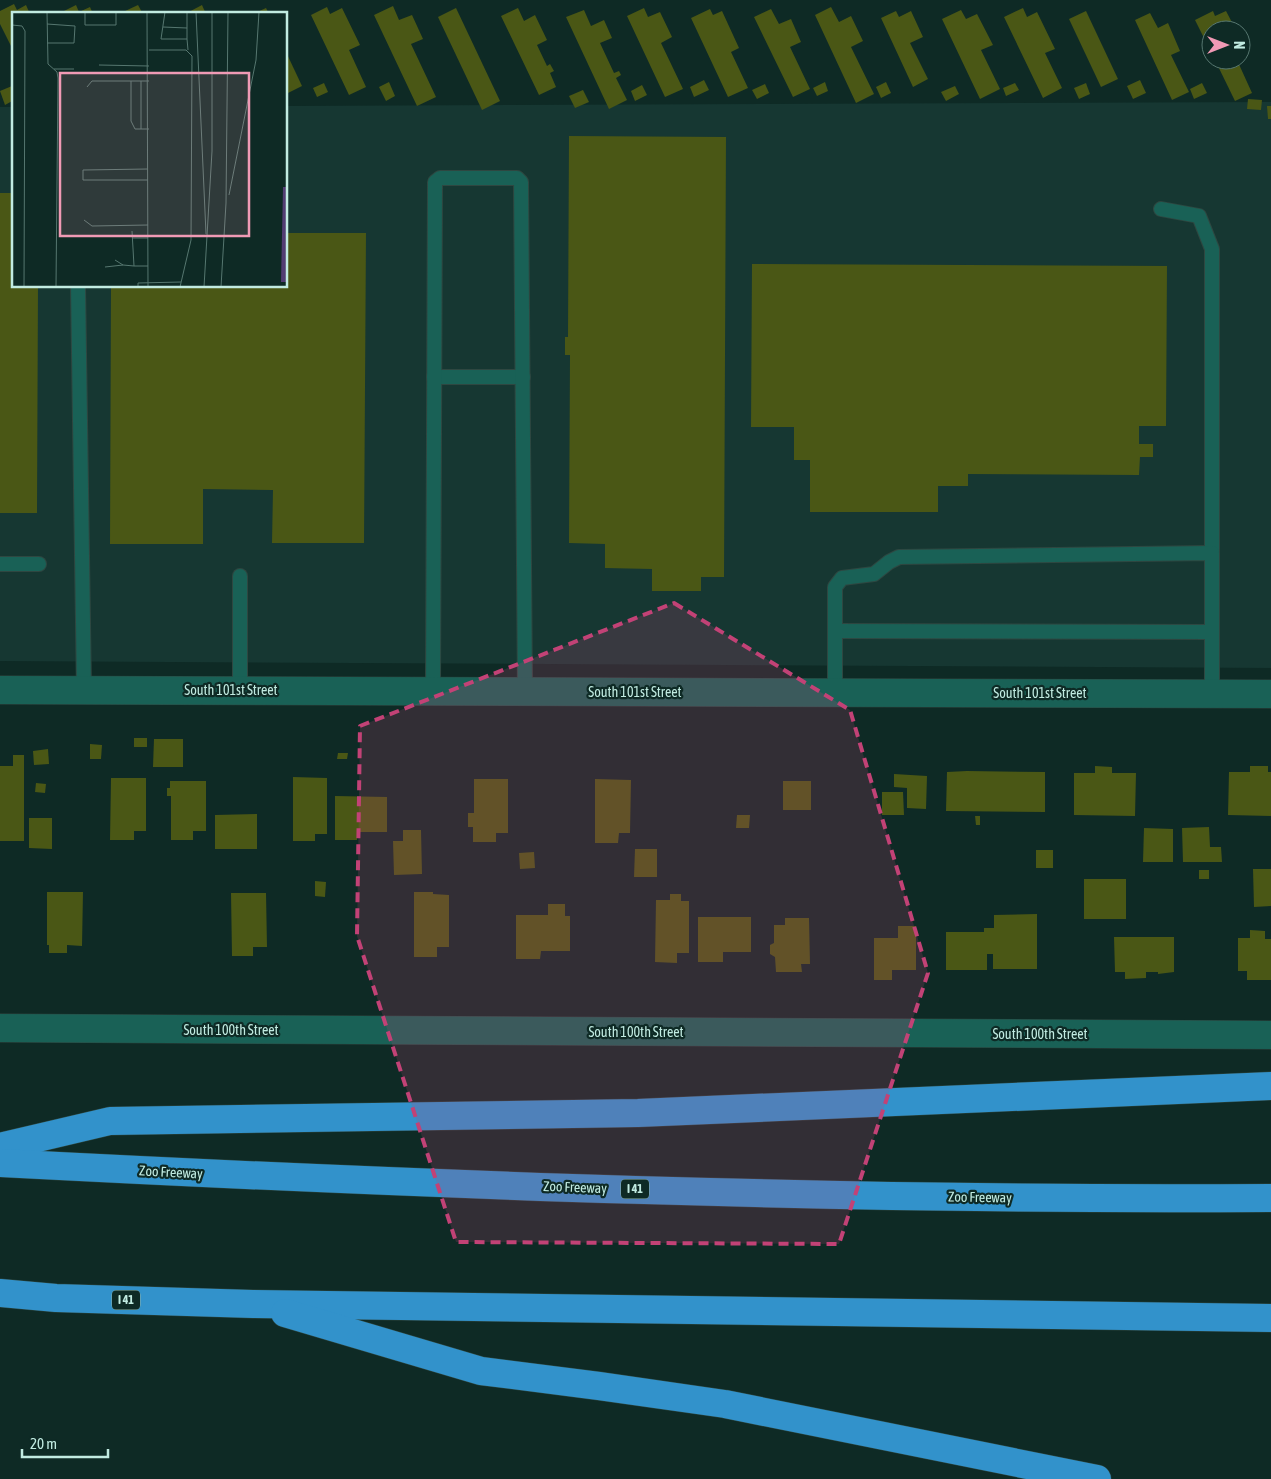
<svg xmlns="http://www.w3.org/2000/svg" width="1271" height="1479" font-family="'Asap Condensed',sans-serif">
<rect width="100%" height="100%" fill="#0e2a25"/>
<path fill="#163732" d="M1271,102V668L0,661V107H14V286H286V106Z"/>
<g fill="#4a5715">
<path d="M14,4L17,10L26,5L30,14H14V52L0,24V11Z"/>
<path d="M76,5L79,12L90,7L93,14H58Z"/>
<path d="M138,5L143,14H124L123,12Z"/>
<path d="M202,5L206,14H185Z"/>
<path d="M393,6L399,20L412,15L423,39L411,44L436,97L417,106L374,15Z"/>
<path d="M327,7L330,14L342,8L360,45L349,50L366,87L349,95L311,15Z"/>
<path d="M831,7L839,22L851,16L863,41L851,47L874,94L856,103L815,15Z"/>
<path d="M266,8L269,14H253Z"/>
<path d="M456,8L500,101L482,110L438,17Z"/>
<path d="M518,8L524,21L535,15L547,40L537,45L547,66L550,64L554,71L550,73L556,87L539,95L501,16Z"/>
<path d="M644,8L648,17L660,12L672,37L661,43L683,89L665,97L627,16Z"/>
<path d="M1023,8L1027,17L1037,12L1055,49L1045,53L1062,88L1043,98L1004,17Z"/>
<path d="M710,9L713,15L722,11L739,48L731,52L748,88L728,97L691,18Z"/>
<path d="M771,9L779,24L791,19L801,42L790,47L810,89L793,97L754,17Z"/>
<path d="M584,10L591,26L604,20L612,38L600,43L614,73L619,71L621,75L616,78L627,100L609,109L566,17Z"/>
<path d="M961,10L966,19L977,14L993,45L981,50L1000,89L980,99L942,19Z"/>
<path d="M896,11L899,17L911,11L923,37L910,43L928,79L913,87L881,18Z"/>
<path d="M1086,11L1118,79L1101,87L1069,19Z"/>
<path d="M1213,11L1215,16L1226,11L1236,30H1211V52L1195,20Z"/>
<path d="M1150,13L1158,28L1168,23L1180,51L1171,55L1189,92L1172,100L1135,20Z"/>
<path d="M286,52L302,86L286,94Z"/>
<path d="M1215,60H1237L1252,93L1235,101Z"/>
<path d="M704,80L709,90L694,97L690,87Z"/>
<path d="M1140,80L1146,93L1133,99L1127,86Z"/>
<path d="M389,82L395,96L386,101L379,87Z"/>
<path d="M825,82L828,91L817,96L813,88Z"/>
<path d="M886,82L891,93L881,98L876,87Z"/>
<path d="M324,83L328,92L317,97L313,88Z"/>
<path d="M1015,83L1019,90L1006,96L1003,88Z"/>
<path d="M1086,83L1090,94L1079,99L1074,88Z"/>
<path d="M1202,83L1207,93L1194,99L1190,89Z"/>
<path d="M765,84L769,93L757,99L752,90Z"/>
<path d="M642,85L647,95L635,101L631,91Z"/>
<path d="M12,86L14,90V100L5,105L0,91Z"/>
<path d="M955,86L959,94L946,101L941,92Z"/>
<path d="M583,90L589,102L575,108L569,96Z"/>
<path d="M1248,99L1262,100L1261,110L1247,109Z"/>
<path d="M1267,106H1271V119H1268Z"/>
<path d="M569,136L726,137L724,577H701V591H652V569L605,568V544L569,543L570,355H565V337H568Z"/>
<path d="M0,193H14V286H38L37,513H0Z"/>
<path d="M286,233H366L364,543H272L273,490L203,489V544H110L111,286H286Z"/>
<path d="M752,264L1167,266L1166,426H1139V444H1153V457H1140L1139,475L968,474V486H938V512H810V460H794V427H751Z"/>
<rect x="134" y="738" width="13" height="9"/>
<path d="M154,739H183V767H153Z"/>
<path d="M90,744L102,745L101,759H90Z"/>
<path d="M48,749L49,764L34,765L33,751Z"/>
<path d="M338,753H348L347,759H337Z"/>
<path d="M13,755H24V841H0V766H13Z"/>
<path d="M1095,766L1112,767V773H1136L1135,816L1074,815V773H1095Z"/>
<path d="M1250,766H1268V772H1271V816L1228,815L1229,772H1250Z"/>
<path d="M967,771L1045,772V812L946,811L947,772Z"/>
<path d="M894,774L927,776L926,809L907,808V788L894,787Z"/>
<path d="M293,777L327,778V834H315V841H293Z"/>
<path d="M111,778H146V831H134V840H110Z"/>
<path d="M474,779H508V833H496V842H473V827H468V813H474Z"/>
<path d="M595,779L631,780L630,833H619L618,843H595Z"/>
<path d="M170,781H206V831H193V840H171V796H167V788H170Z"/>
<rect x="783" y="781" width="28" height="29"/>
<path d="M36,783L46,784L45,793L35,792Z"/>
<path d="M882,792H903L904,815H882Z"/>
<path d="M335,796L387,797V832H357V840H335Z"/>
<path d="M257,814V849H215V815Z"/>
<path d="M737,815H750L749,828H736Z"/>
<path d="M975,816H980V825H976Z"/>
<path d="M29,818H52V849L29,848Z"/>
<path d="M1209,827L1210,847H1221L1222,862H1183L1182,828Z"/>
<path d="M1144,828L1173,829V862H1143Z"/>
<path d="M403,830H421L422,874L394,875L393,841H403Z"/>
<path d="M635,849H657V877H634Z"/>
<rect x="1036" y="850" width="17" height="18"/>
<path d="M534,852L535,868L520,869L519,853Z"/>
<path d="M1253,869H1271V906L1254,907Z"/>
<rect x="1199" y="870" width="10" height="9"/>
<rect x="1084" y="879" width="42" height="40"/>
<path d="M315,881L326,882L325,897L315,896Z"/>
<path d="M47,892H83L82,946L67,945V953H49V945H47Z"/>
<path d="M414,892H433V894L449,895V947H437V957H414Z"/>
<path d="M231,893H266L267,947H253V956H232Z"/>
<path d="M670,894H681V901H689V953H677V963L655,962L656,900H670Z"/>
<path d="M548,904H565V916H570V951H541L540,959H516V915H548Z"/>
<path d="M1037,914V969H993V954H987V970H946V932H984V928H994V915Z"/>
<path d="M698,917H751V952H723V962H698Z"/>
<path d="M785,918H809L810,964H801L802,972H776L775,957L770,954V945L774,943V925H785Z"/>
<path d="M898,926H916V970H892V980H874V938H898Z"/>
<path d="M1250,930L1265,931V939H1271V980H1247V971H1238V938H1250Z"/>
<path d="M1114,937H1174V972L1158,974V972H1146V978L1125,979V972H1115Z"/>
</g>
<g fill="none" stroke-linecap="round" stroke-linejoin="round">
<g stroke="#2e4741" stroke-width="16">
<g id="service">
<path d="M1161,209L1199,216L1212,249V553"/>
<path d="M78,286L84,690"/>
<path d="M434,377H523"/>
<path d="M0,564H39"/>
<path d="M835,631L1212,632"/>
<path d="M240,690V576"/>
<path d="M433,692L435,182L440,178H517L521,182L525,692"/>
<path d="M835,693V587L842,578L874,574L889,562L899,557L1212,553V694"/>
</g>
</g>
<g stroke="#2e4741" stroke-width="29">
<g id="minor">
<path d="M0,690L1271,694"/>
<path d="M0,1028L1271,1035"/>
</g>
</g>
<g stroke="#2e4741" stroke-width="29">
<g id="motorway">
<path d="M0,1147L110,1121L638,1113L1271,1086"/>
<path d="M0,1163C423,1185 847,1201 1271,1198"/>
<path d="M0,1293L56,1298L253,1304L1271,1318"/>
<path d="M285,1313L481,1371L599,1386L725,1404L1097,1479"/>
</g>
</g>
<use href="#service" stroke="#196156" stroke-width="14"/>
<use href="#minor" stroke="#196156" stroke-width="28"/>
<use href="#motorway" stroke="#3292cb" stroke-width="28"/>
</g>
<path fill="#c24276" fill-opacity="0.2" stroke="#c24276" stroke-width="4" stroke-dasharray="10 6" stroke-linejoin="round" d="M674,603L850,710L928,973L839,1244L456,1242L357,936L360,726Z"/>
<g text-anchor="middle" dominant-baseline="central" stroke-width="4.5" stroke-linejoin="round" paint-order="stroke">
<g fill="#0e2a25" stroke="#8bb1a9" stroke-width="1">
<rect x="621" y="1179.5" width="28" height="19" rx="4"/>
<rect x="112" y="1290.5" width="28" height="19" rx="4"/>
</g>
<g font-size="12" font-weight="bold" fill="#c1ebe1">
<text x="635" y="1189">I 41</text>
<text x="126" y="1300">I 41</text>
</g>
<g font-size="14" fill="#c1ebe1" stroke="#0e2a25">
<text x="231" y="690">South 101st Street</text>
<text x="635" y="692">South 101st Street</text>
<text x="1040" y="693">South 101st Street</text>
<text x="231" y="1030">South 100th Street</text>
<text x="636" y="1032">South 100th Street</text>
<text x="1040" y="1034">South 100th Street</text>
<text transform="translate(171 1172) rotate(3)">Zoo Freeway</text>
<text transform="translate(575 1187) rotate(2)">Zoo Freeway</text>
<text transform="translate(980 1197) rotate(1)">Zoo Freeway</text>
</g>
</g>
<g transform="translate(12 12)">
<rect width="275" height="275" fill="#0e2a25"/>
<path d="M271,175H275V270H269Z" fill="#523d73"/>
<path fill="none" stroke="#567770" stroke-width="1" d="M35,0L36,52L45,60L46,66L44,275M73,0V13H104V0M135,0L136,275M153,0L149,27H175L176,38M184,0L194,222M35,12L63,14L62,31H35M0,13L10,14L13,19L12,275M151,15L175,16V27M175,16V0M137,38H174L180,44L179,228L168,275M87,53L137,54M42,57H62M75,75L80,69H119M129,117V69M137,117H123L119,109V69H137M136,157L71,158V168H136M217,183L244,48L247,0M72,208L80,214L136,213M120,219L122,254H136M120,226H136M103,248L111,253L122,254M93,255L111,253M126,275V271L169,270M192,275L200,139V0M209,275L214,191L216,0"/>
<path fill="#f09ab5" fill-opacity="0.15" stroke="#f09ab5" stroke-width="2.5" d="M48,61H237V224H48Z"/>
<rect width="275" height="275" fill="none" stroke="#c1ebe1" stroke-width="2.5"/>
</g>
<g transform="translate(1226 45) rotate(90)"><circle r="24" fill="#0e2a25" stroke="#567770"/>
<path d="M0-4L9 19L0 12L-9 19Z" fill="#f09ab5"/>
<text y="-8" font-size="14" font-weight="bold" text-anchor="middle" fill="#c1ebe1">N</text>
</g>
<path d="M22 1449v8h86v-8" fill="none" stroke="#c1ebe1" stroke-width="2.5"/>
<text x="30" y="1449" font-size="15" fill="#c1ebe1" stroke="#0e2a25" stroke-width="4" paint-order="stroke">20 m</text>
</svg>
